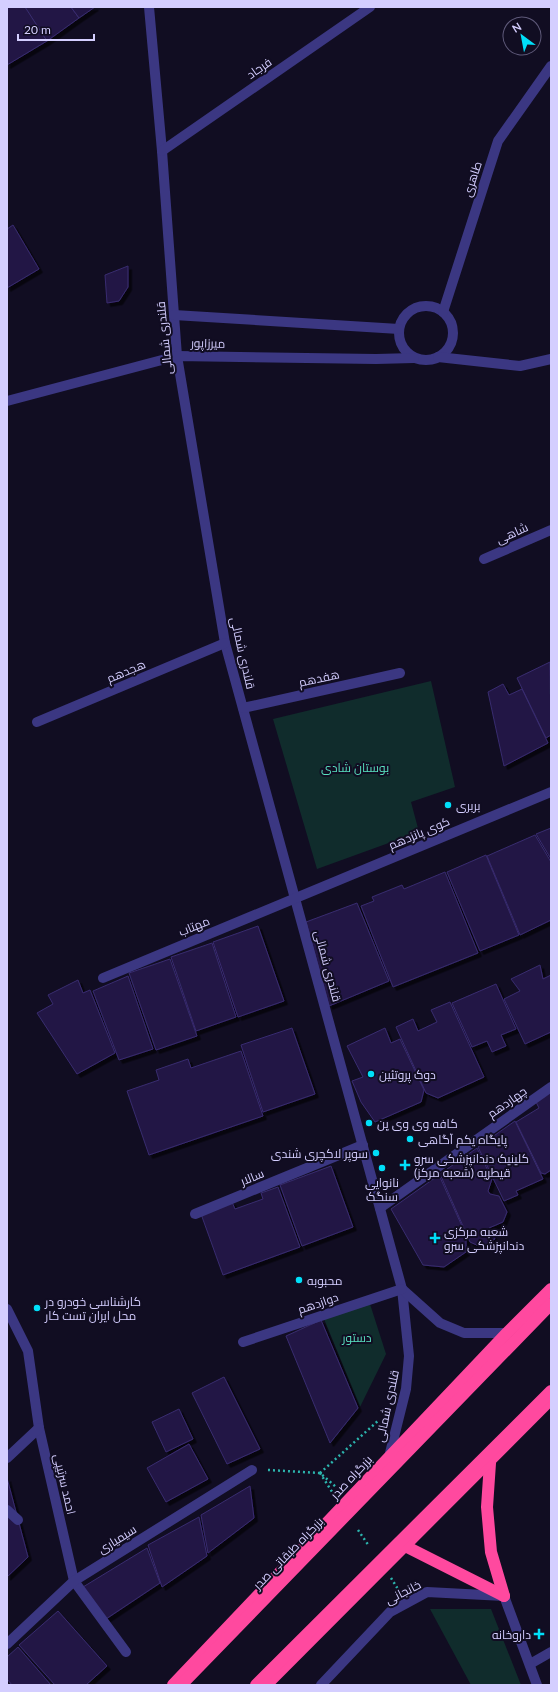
<svg xmlns="http://www.w3.org/2000/svg" width="558" height="1692" font-family="Lato,Cairo,sans-serif">
<defs>
<filter id="shadow"><feDropShadow dx="3.5" dy="3.5" stdDeviation="0" flood-color="#0009"/></filter>
</defs>
<rect width="100%" height="100%" fill="#110d22"/>
<g fill="#102c2c">
<path d="M431,681L455,787L411,802L419,832L317,869L273,719Z"/>
<path d="M370,1304L386,1354L360,1407L324,1319Z"/>
<path d="M430,1609H491L521,1685H471Z"/>
</g>
<g fill="#221944" stroke="#392b70" filter="url(#shadow)">
<path d="M7,7H26L47,41L7,65Z"/>
<path d="M25,7H71L79,18L47,41Z"/>
<path d="M71,7H95L79,18Z"/>
<path d="M13,225L39,269L7,288V229Z"/>
<path d="M128,266V287L119,301L107,303L105,275Z"/>
<path d="M550,662L551,735L546,738L517,678Z"/>
<path d="M503,684L509,695L522,689L548,743L504,766L488,692Z"/>
<path d="M551,828V859L536,834Z"/>
<path d="M535,835L551,862V920L520,935L487,856Z"/>
<path d="M486,855L519,935L480,951L447,872Z"/>
<path d="M445,872L478,953L393,987L361,906L374,901L372,897L402,885L404,889Z"/>
<path d="M357,903L389,981L329,1006L306,922Z"/>
<path d="M258,926L284,1001L238,1017L213,942Z"/>
<path d="M212,943L236,1017L196,1031L171,957Z"/>
<path d="M170,959L197,1036L156,1050L129,973Z"/>
<path d="M540,965L543,979L551,975V1032L525,1044L504,999L520,991L511,979Z"/>
<path d="M128,976L153,1049L119,1060L93,991Z"/>
<path d="M78,980L83,993L90,990L115,1053L77,1074L37,1013L53,1004L48,995Z"/>
<path d="M496,984L516,1029L501,1035L506,1046L492,1052L487,1041L472,1047L452,1003Z"/>
<path d="M450,1002L484,1077L438,1098L426,1093L396,1027L413,1019L418,1031L437,1022L431,1010Z"/>
<path d="M292,1028L315,1094L263,1112L241,1045Z"/>
<path d="M385,1028L391,1043L400,1039L424,1090L421,1102L375,1122L361,1102L352,1081L363,1077L347,1046Z"/>
<path d="M241,1051L263,1116L149,1155L127,1091L159,1080L156,1070L188,1059L191,1068Z"/>
<path d="M551,1091V1170L545,1174L541,1173L516,1122L539,1108L536,1102Z"/>
<path d="M515,1121L543,1179L516,1191L518,1195L504,1201L478,1147Z"/>
<path d="M477,1148L492,1179L488,1191L490,1194L499,1196L507,1212L503,1222L489,1228L495,1239L481,1247L470,1242L440,1174Z"/>
<path d="M331,1166L353,1227L302,1246L280,1185Z"/>
<path d="M439,1175L466,1235V1252L444,1267L423,1265L391,1209Z"/>
<path d="M278,1187L300,1247L223,1275L201,1214L232,1202L235,1209L263,1199L261,1193Z"/>
<path d="M321,1320L358,1408L330,1443L286,1336Z"/>
<path d="M224,1377L260,1449L227,1464L192,1393Z"/>
<path d="M179,1409L193,1439L166,1452L152,1422Z"/>
<path d="M189,1444L208,1479L166,1502L147,1468Z"/>
<path d="M7,1478L28,1557L7,1577Z"/>
<path d="M250,1486L254,1518L208,1553L201,1515Z"/>
<path d="M199,1517L207,1556L162,1587L148,1545Z"/>
<path d="M147,1548L160,1583L106,1619L83,1587Z"/>
<path d="M58,1611L107,1666L86,1685H55L19,1645Z"/>
<path d="M18,1647L51,1685H12L7,1679V1657Z"/>
</g>
<g fill="none" stroke-linecap="round" stroke-linejoin="round">
<g stroke="#2cb5ae" stroke-width="2.5" stroke-dasharray="2 3" stroke-linecap="butt">
<path d="M268,1470L320,1473L336,1487"/>
<path d="M320,1473L379,1420"/>
</g>
<g stroke="#3b3782" stroke-width="10">
<path d="M149,7L162,151L177,356L225,643L402,1289L409,1356L406,1389L389,1457"/>
<path d="M162,151L370,7"/>
<circle cx="426" cy="333" r="27"/>
<path d="M443,312L498,141L551,66"/>
<path d="M174,315L399,329"/>
<path d="M438,357L520,366L551,359"/>
<path d="M7,401L177,356L376,359L414,358"/>
<path d="M484,559L551,530"/>
<path d="M243,708L400,673"/>
<path d="M37,722L225,643"/>
<path d="M103,978L551,792"/>
<path d="M380,1208L551,1087"/>
<path d="M195,1214L363,1145"/>
<path d="M402,1289L440,1323L464,1333H507"/>
<path d="M7,1309L28,1351L39,1428L74,1581L126,1652"/>
<path d="M243,1342L402,1289"/>
<path d="M7,1458L39,1428"/>
<path d="M7,1510L18,1520"/>
<path d="M7,1644L74,1581L252,1470"/>
<path d="M530,1664L551,1652"/>
<path d="M321,1685L390,1612L427,1592L504,1596L537,1685"/>
</g>
<g stroke="#ff499f" stroke-width="12">
<path d="M490,1463L487,1507L491,1552L504,1596"/>
<path d="M405,1546L504,1596"/>
<path d="M173,1685L507,1333L551,1289"/>
<path d="M266,1685L551,1399"/>
</g>
<g stroke="#2cb5ae" stroke-width="2.5" stroke-dasharray="2 3" stroke-linecap="butt">
<path d="M320,1473L336,1498"/>
<path d="M358,1530L369,1546"/>
<path d="M391,1578L401,1594"/>
</g>
<g stroke="#ff499f" stroke-width="12">
<path d="M181,1685L551,1304"/>
<path d="M256,1685L551,1391"/>
</g>
</g>
<g fill="#00dff9" stroke="#110d22" stroke-width="1.5">
<circle cx="448" cy="805" r="4"/>
<circle cx="371" cy="1074" r="4"/>
<circle cx="369" cy="1123" r="4"/>
<circle cx="410" cy="1139" r="4"/>
<circle cx="376" cy="1153" r="4"/>
<path d="M403 1159h4v4h4v4h-4v4h-4v-4h-4v-4h4z"/>
<circle cx="382" cy="1168" r="4"/>
<path d="M433 1232h4v4h4v4h-4v4h-4v-4h-4v-4h4z"/>
<circle cx="299" cy="1280" r="4"/>
<circle cx="37" cy="1308" r="4"/>
<path d="M537 1628h4v4h4v4h-4v4h-4v-4h-4v-4h4z"/>
</g>
<g text-anchor="middle" dominant-baseline="central" stroke-width="4" stroke-linejoin="round" paint-order="stroke">
<g font-size="12" fill="#d4ceff" stroke="#110d22">
<text transform="translate(259 68) rotate(-35)">فرجاد</text>
<text transform="translate(472 179) rotate(-72)">طاهری</text>
<text transform="translate(164 338) rotate(-96)">قلندری شمالی</text>
<text transform="translate(208 343) rotate(1)">میرزاپور</text>
<text transform="translate(512 533) rotate(-24)">شاهی</text>
<text transform="translate(243 653) rotate(77)">قلندری شمالی</text>
<text transform="translate(126 671) rotate(-23)">هجدهم</text>
<text transform="translate(319 678) rotate(-12)">هفدهم</text>
<text transform="translate(419 833) rotate(-23)">کوی پانزدهم</text>
<text transform="translate(194 926) rotate(-22)">مهتاب</text>
<text transform="translate(328 966) rotate(75)">قلندری شمالی</text>
<text transform="translate(507 1102) rotate(-35)">چهاردهم</text>
<text transform="translate(252 1177) rotate(-22)">سالار</text>
<text transform="translate(318 1303) rotate(-19)">دوازدهم</text>
<text transform="translate(387 1406) rotate(-78)">قلندری شمالی</text>
<text transform="translate(351 1477) rotate(-47)">بزرگراه صدر</text>
<text transform="translate(65 1484) rotate(77)">احمد سرتیپی</text>
<text transform="translate(117 1539) rotate(-32)">سیمیاری</text>
<text transform="translate(288 1553) rotate(-46)">بزرگراه طبقاتی صدر</text>
<text transform="translate(403 1592) rotate(-27)">خانجانی</text>
</g>
<g font-size="12" fill="#59e1c0" stroke="#110d22">
<text x="355" y="767">بوستان شادی</text>
<text x="357" y="1337">دستور</text>
</g>
<g font-size="12" fill="#d4ceff" stroke="#110d22" text-anchor="start">
<text x="456" y="805">بربری</text>
<text x="379" y="1074">دوک پروتئین</text>
<text x="377" y="1123">کافه وی وی یِن</text>
<text x="418" y="1139">پایگاه یکم آگاهی</text>
<text x="368" y="1153" text-anchor="end">سوپر لاکچری شندی</text>
<text x="414" y="1158">کلینیک دندانپزشکی سرو<tspan x="414" dy="14">قیطریه (شعبه مرکز)</tspan></text>
<text x="382" y="1182" text-anchor="middle">نانوایی<tspan x="382" dy="14">سنگک</tspan></text>
<text x="444" y="1231">شعبه مرکزی<tspan x="444" dy="14">دندانپزشکی سرو</tspan></text>
<text x="307" y="1280">محبوبه</text>
<text x="45" y="1301">کارشناسی خودرو در<tspan x="45" dy="14">محل ایران تست کار</tspan></text>
<text x="531" y="1634" text-anchor="end">داروخانه</text>
</g>
</g>
<rect width="558" height="1692" fill="none" stroke="#d4ceff" stroke-width="16"/>
<g transform="translate(522 36) rotate(328)"><circle r="19" fill="#110d22" stroke="#5f5a7a"/>
<path d="M0-3L7 15L0 10L-7 15Z" fill="#00dff9"/>
<text y="-6" font-size="11" font-weight="bold" text-anchor="middle" fill="#d4ceff">N</text>
</g>
<path d="M18 34v6h76v-6" fill="none" stroke="#d4ceff" stroke-width="2"/>
<text x="24" y="34" font-size="12" fill="#d4ceff" stroke="#110d22" stroke-width="3" paint-order="stroke">20 m</text>
</svg>
